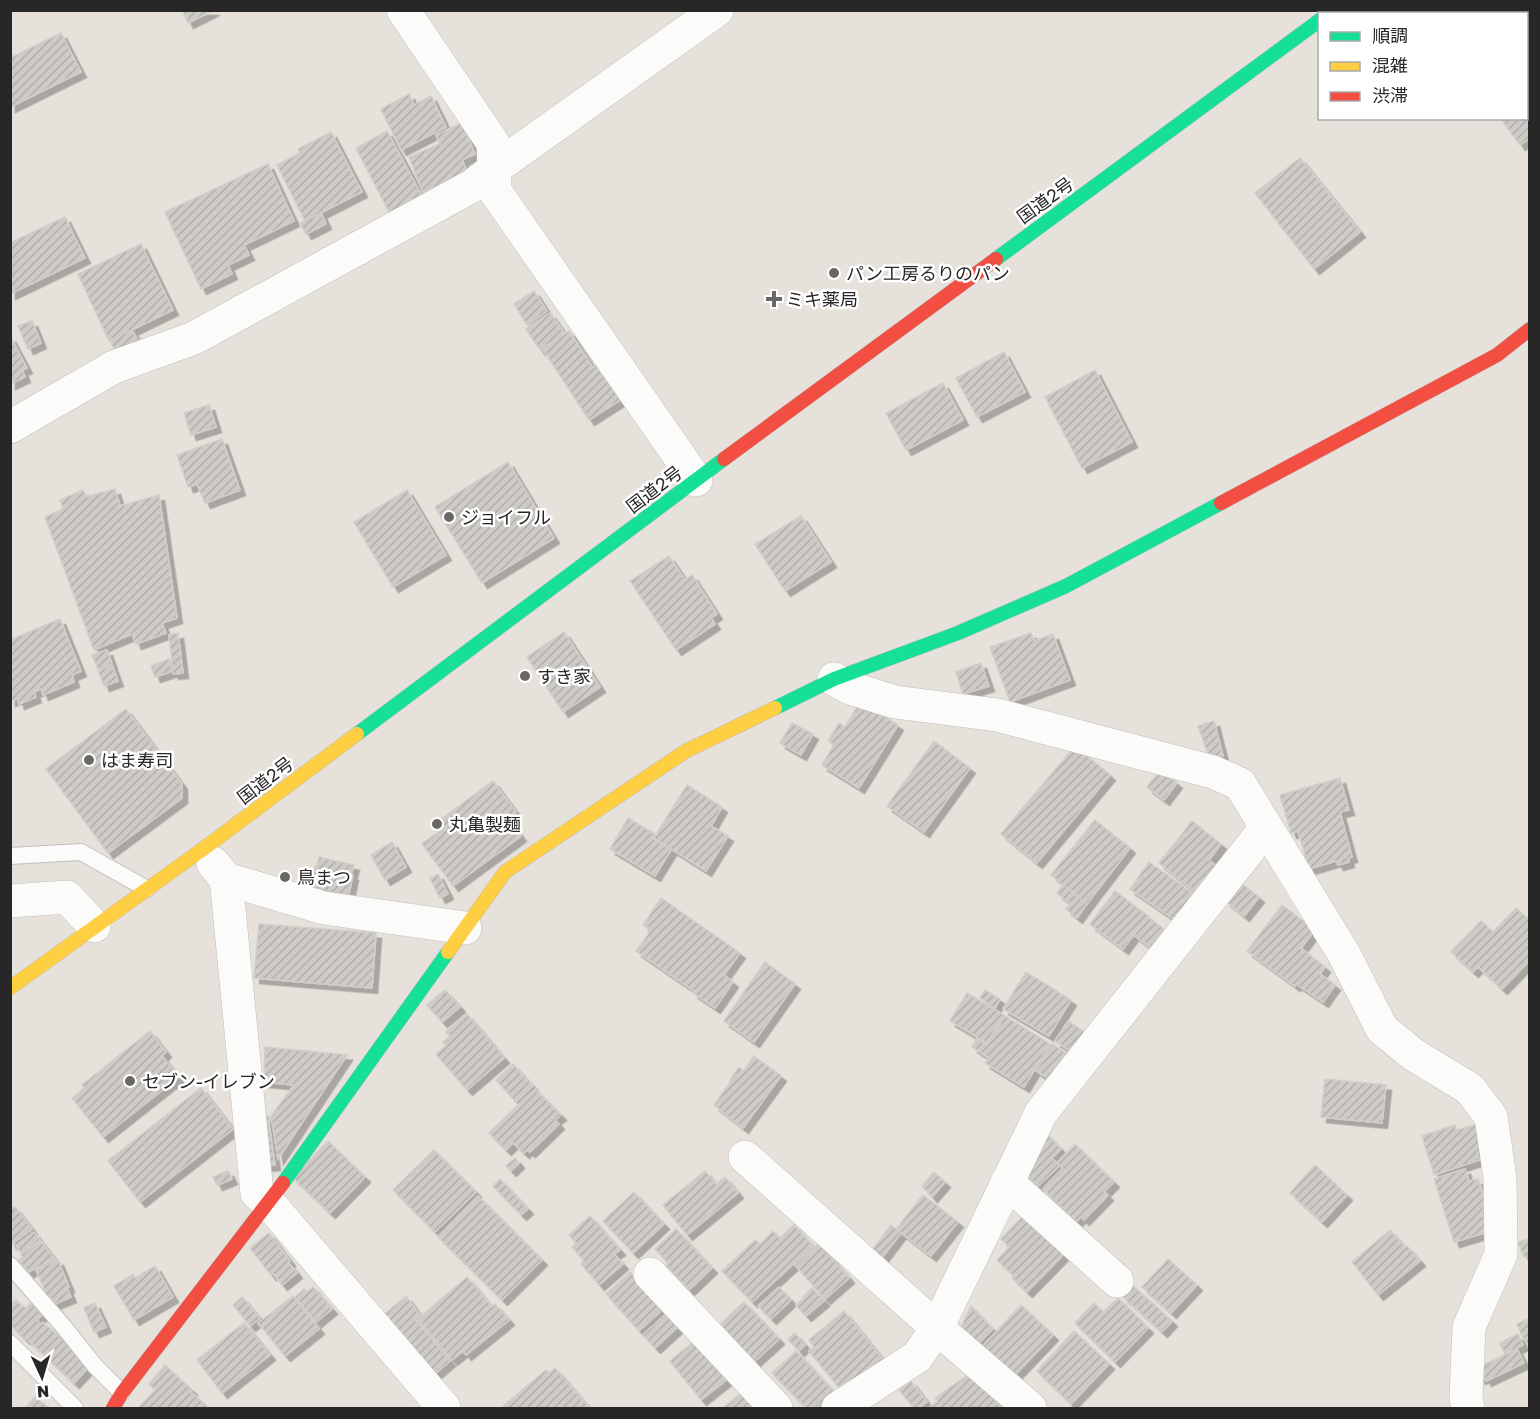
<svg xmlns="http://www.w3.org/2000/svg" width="1540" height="1419" font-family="'Golos Text','Noto Sans JP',sans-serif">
<defs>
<pattern id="building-hatch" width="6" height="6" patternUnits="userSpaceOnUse" patternTransform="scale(1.5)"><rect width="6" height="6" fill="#cecbc7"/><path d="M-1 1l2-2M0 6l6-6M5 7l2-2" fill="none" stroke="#b1aeab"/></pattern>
<filter id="shadow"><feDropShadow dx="5.5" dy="5.5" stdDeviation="0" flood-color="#0004"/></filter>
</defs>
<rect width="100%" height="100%" fill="#e6e2db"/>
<g fill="url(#building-hatch)" stroke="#d1cdc8" stroke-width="1.5" filter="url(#shadow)">
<path d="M182,10H214L188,23Z"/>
<path d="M1440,10H1472L1474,14H1436Z"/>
<path d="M61,33L81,72L10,107V58Z"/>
<path d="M1526,81L1530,85V138L1520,145L1500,118H1526Z"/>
<path d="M409,94L414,105L431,96L446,127L401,150L381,109Z"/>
<path d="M462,123L475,154L462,160L468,173L423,192L409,157L440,144L436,135Z"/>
<path d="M387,131L422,196L390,214L356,148Z"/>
<path d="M331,132L362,192L305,221L277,165L300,153L298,149Z"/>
<path d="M1300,158L1360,232L1314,269L1255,193Z"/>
<path d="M268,164L294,221L244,245L249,255L228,265L232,274L201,289L165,212Z"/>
<path d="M321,213L326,224L306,234L300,223Z"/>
<path d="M65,217L85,258L10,294V243Z"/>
<path d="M141,244L173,310L109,341L78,274Z"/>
<path d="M534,291L547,311L527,325L514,304Z"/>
<path d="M550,313L565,334L540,350L526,329Z"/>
<path d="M32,321L41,343L28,349L18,326Z"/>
<path d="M132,330L140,344L117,355L110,340Z"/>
<path d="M569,331L593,368L602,362L625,397L589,420L542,348Z"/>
<path d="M10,336L27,368L22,370L25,377L10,384Z"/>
<path d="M1004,352L1025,392L977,417L956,378Z"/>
<path d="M1095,370L1132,442L1082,468L1045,397Z"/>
<path d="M943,383L963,420L906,450L886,413Z"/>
<path d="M209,405L216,427L191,435L184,413Z"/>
<path d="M222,439L240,490L205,503L197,484L188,487L177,455Z"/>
<path d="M508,462L554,538L482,583L435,507Z"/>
<path d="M115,489L120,506L159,495L177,618L162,623L166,633L136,644L132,634L94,650L45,517L63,509L60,500L83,490L86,497Z"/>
<path d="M407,490L446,555L393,587L354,522Z"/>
<path d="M801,516L831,562L785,591L755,544Z"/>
<path d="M669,556L685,580L692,575L717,614L711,618L715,624L676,650L630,581Z"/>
<path d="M60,619L81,671L72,675L74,682L43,695L41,689L34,692L36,697L19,704L17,698L10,701V640Z"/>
<path d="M564,632L600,687L563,712L527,657Z"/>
<path d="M178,633L183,673L173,674L169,635Z"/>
<path d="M1031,633L1034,641L1053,634L1070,680L1010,702L990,647Z"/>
<path d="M107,650L112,664L98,669L92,655Z"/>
<path d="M169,659L173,671L155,677L151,666Z"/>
<path d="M981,663L989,686L963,694L956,672Z"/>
<path d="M112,665L118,681L104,686L98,671Z"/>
<path d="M860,702L898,725L859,788L822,765L834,745L828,741L839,723L845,727Z"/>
<path d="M126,709L182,784V798L108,853L46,769Z"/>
<path d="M1214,721L1223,756L1210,759L1198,726Z"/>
<path d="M792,723L813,734L801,755L780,743Z"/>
<path d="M934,741L970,768L924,832L887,806Z"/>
<path d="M1075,746L1110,775L1037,863L1001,834Z"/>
<path d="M1160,770L1177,783L1164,800L1147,787Z"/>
<path d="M1340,778L1349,810L1340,812L1352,857L1348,858L1349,862L1338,865L1336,861L1309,869L1298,831L1291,833L1280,795Z"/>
<path d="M493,781L516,812L508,818L521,836L453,886L422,844L445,827L440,820Z"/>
<path d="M687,785L722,807L711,826L728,836L706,871L654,838Z"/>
<path d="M628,818L655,834L652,838L671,850L655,876L610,849Z"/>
<path d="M1095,820L1130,848L1087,904L1051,875Z"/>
<path d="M1192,821L1221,844L1209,860L1217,867L1197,893L1159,863Z"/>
<path d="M392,842L406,867L385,880L371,855Z"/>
<path d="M319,857L354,865L351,875H353L347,903L309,893L315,866H317Z"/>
<path d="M1149,862L1194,894L1175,920L1130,889Z"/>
<path d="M438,874L448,894L440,898L430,878Z"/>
<path d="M1240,882L1259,897L1244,916L1225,901Z"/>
<path d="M1063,885L1087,904L1077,918L1066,909L1071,904L1057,893Z"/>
<path d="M1115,891L1148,916L1123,949L1090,924Z"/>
<path d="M661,898L740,953L724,975L733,982L715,1008L693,993L694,991L636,951L651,930L643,925Z"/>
<path d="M1282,905L1315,930L1301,948L1325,967L1320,974L1335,985L1323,1002L1296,984L1295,986L1247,951Z"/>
<path d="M1516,908L1530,921V960L1502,989L1478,967L1473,972L1451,952L1481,921L1493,932Z"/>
<path d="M1148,917L1169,933L1155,951L1134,935Z"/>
<path d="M259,924L376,933L372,988L254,978Z"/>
<path d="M765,962L795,984L754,1042L724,1021Z"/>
<path d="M1026,972L1071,1000L1049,1036L1003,1009Z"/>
<path d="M445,990L460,1007L442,1022L427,1005Z"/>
<path d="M985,990L1000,999L995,1008L980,998Z"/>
<path d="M967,993L1004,1015L987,1043L950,1021Z"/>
<path d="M467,1014L504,1058L467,1090L436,1054L446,1046L443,1042L450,1036L446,1032Z"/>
<path d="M1005,1016L1050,1044L1024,1087L985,1063L989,1058L972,1047L977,1039L987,1045Z"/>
<path d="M1068,1021L1088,1034L1075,1054L1055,1041Z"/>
<path d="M150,1031L166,1052L162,1056L179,1077L103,1137L72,1098L84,1088L82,1085Z"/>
<path d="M1052,1044L1069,1055L1053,1081L1036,1071Z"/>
<path d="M265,1047L347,1055L278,1159L272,1121L269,1119L294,1085L264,1082Z"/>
<path d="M754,1056L781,1076L743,1128L714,1105L731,1081L730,1080L739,1067L744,1071Z"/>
<path d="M513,1064L533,1086L516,1102L496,1080Z"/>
<path d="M1325,1079L1386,1085L1382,1123L1321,1117Z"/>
<path d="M201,1088L233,1129L140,1202L108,1161Z"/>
<path d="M535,1089L561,1115L555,1120L559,1124L530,1152L527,1150L524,1153L513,1143L506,1150L489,1133Z"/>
<path d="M268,1116L275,1165L263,1166L256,1118Z"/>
<path d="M1455,1125L1456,1130L1475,1125L1483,1150L1477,1152L1479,1160L1434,1175L1422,1136Z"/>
<path d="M1046,1133L1061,1149L1052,1158L1059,1166L1038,1186L1024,1173Z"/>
<path d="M328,1141L365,1177L330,1213L293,1178Z"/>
<path d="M1075,1144L1114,1182L1104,1192L1108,1195L1084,1220L1081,1217L1076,1222L1043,1189L1063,1168L1057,1163Z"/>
<path d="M434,1150L476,1192L435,1232L393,1190Z"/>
<path d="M515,1158L519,1163L511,1171L506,1166Z"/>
<path d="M1315,1165L1347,1195L1322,1222L1290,1193Z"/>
<path d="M1465,1169L1469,1181L1478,1179L1488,1210L1482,1212L1488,1232L1454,1242L1434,1179Z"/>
<path d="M228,1171L232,1179L217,1185L213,1177Z"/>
<path d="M705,1171L716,1184L725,1177L738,1193L687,1235L663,1205Z"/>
<path d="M934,1172L945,1182L932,1197L922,1186Z"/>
<path d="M500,1179L528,1209L521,1215L493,1186Z"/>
<path d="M634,1192L664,1224L633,1253L603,1221Z"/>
<path d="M923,1195L958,1222L931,1256L896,1229Z"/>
<path d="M478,1196L542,1260L502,1300L438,1237Z"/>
<path d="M15,1207L32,1229L12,1244L10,1242V1210Z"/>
<path d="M1028,1211L1062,1244L1057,1249L1063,1255L1027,1292L1012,1278L1014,1276L997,1260L1010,1247L1001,1239Z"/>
<path d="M590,1216L620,1250L614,1254L623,1264L599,1285L581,1264L584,1261L572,1247L576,1243L569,1235Z"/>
<path d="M794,1225L813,1246L752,1302L722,1271L755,1240L760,1244L773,1231L780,1238Z"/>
<path d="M891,1225L901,1233L878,1263L868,1255Z"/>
<path d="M676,1229L712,1268L689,1290L666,1265L668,1263L655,1249Z"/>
<path d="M1390,1230L1404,1247L1407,1246L1420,1261L1378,1295L1352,1262Z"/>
<path d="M34,1232L40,1240L22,1254L16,1246Z"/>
<path d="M269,1233L290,1261L288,1262L297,1273L282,1285L273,1273L271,1275L250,1248Z"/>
<path d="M1530,1238V1255L1524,1257L1518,1243Z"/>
<path d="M40,1240L55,1259L28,1272L19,1260L23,1257L21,1255Z"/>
<path d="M819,1243L849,1278L825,1299L795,1265Z"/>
<path d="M1168,1259L1197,1285L1171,1313L1142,1287Z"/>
<path d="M58,1260L69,1287L67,1288L71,1297L54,1304L51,1297L48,1298L36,1270Z"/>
<path d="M155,1266L173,1297L134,1320L114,1286L133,1274L135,1278Z"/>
<path d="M630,1272L663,1309L639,1331L606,1294Z"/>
<path d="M467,1277L492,1307L495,1304L509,1320L466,1355L463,1351L452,1360L418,1319Z"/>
<path d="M1132,1285L1172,1321L1162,1332L1122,1296Z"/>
<path d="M313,1287L332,1309L316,1322L295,1297L304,1289L306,1292Z"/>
<path d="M779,1287L791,1300L771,1319L758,1306Z"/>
<path d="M812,1288L824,1301L806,1316L796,1305L804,1298L803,1297Z"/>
<path d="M293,1296L319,1329L285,1356L258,1323Z"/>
<path d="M406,1296L420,1315L415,1319L450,1361L429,1379L379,1319Z"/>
<path d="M242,1297L260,1318L250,1326L233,1305Z"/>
<path d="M1118,1298L1148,1328L1115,1362L1075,1323L1094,1303L1103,1312Z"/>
<path d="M16,1300L22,1306L10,1318V1305Z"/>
<path d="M744,1302L779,1339L754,1362L719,1325Z"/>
<path d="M31,1303L42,1315L37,1320L40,1324L25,1339L10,1325V1318L23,1306L26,1308Z"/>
<path d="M95,1303L106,1327L94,1332L84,1308Z"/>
<path d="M1021,1305L1053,1335L1014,1376L982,1347Z"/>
<path d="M971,1306L993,1329L979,1343L961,1327Z"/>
<path d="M844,1311L884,1361L844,1394L809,1351L814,1347L809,1340Z"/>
<path d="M667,1313L679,1326L655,1348L643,1335Z"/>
<path d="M1530,1318V1337L1524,1340L1517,1324Z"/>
<path d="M43,1322L81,1356L86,1370L74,1383L27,1339Z"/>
<path d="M244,1323L270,1355L222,1393L197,1360Z"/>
<path d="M1074,1331L1109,1364L1071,1404L1037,1371Z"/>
<path d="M795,1333L805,1345L799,1351L788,1339Z"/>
<path d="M1518,1334L1523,1345L1505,1354L1500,1343Z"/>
<path d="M697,1339L729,1378L701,1400L670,1361Z"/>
<path d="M1517,1349L1524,1363L1486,1381L1484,1377L1480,1379L1475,1369Z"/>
<path d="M796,1351L834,1392L816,1408H812L811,1407L806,1408L772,1373Z"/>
<path d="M165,1365L192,1390L191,1392L209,1408H138L155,1390L149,1384Z"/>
<path d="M555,1368L588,1406L585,1408H501L546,1370L549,1373Z"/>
<path d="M972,1372L1001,1408H929L938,1401L935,1398Z"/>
<path d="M911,1381L927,1402L918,1408H914L899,1390Z"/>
<path d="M745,1390L761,1408H723Z"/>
<path d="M35,1397L49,1408H25Z"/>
</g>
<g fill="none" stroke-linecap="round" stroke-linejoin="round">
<g stroke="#bfbebd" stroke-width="18">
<g id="lane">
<path d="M10,856L81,852L147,889"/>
<path d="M10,1265L64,1327L95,1366L122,1393"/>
<path d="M10,1343L75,1408"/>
</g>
</g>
<g stroke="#bfbebd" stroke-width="34">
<g id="street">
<path d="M403,10L493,143L495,191L696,480"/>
<path d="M10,427L114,367L194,338L472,186L494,169L717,10"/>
<path d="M834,679L850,688L895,702L997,715L1213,772L1240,784L1344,954L1382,1029L1414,1055L1470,1089L1491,1117L1500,1178L1501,1254L1469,1327L1466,1397L1468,1408"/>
<path d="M213,863L226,879L324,908L465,928"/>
<path d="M226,879L257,1193L269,1203L444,1408"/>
<path d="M10,901L67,897L94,926"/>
<path d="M745,1157L937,1328L1030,1408"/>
<path d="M1007,1182L1117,1281"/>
<path d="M650,1274L776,1408"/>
<path d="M838,1408L917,1357L937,1328L1041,1113L1266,828"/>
</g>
</g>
<g stroke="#bfbebd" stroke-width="15">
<g id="fast">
<path d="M996,259L1320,20"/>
<path d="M775,708L834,679L958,633L1066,586L1221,503"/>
<path d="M357,734L724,459"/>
<path d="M283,1183L448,952"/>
</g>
</g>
<g stroke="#bfbebd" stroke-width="15">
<g id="slow">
<path d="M448,952L505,872L686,751L775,708"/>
<path d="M10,988L203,849L357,734"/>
</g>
</g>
<g stroke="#bfbebd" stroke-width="15">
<g id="jam">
<path d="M724,459L996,259"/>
<path d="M1221,503L1497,355L1530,329"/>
<path d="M113,1408L122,1393L283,1183"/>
</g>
</g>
<use href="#lane" stroke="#fbfbfa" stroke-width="16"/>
<use href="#street" stroke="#fbfbfa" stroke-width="33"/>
<use href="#fast" stroke="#16e098" stroke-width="14"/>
<use href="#slow" stroke="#ffcf43" stroke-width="14"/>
<use href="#jam" stroke="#f24e42" stroke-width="14"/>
</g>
<g fill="#6a6866" stroke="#fff" stroke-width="2">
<circle cx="834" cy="273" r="6"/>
<path d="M771 290h6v6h6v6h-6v6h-6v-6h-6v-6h6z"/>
<circle cx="449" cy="517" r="6"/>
<circle cx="525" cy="676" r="6"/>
<circle cx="89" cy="760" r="6"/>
<circle cx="437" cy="824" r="6"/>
<circle cx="285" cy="877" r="6"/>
<circle cx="130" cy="1081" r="6"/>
</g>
<g text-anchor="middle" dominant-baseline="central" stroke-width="5" stroke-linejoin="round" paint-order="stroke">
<g font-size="18" fill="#272727" stroke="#fff">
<text transform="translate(1045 200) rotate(-36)">国道2号</text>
<text transform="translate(654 489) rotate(-37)">国道2号</text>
<text transform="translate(265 780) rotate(-37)">国道2号</text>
</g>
<g font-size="18" fill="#272727" stroke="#fff" text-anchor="start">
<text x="846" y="273">パン工房るりのパン</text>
<text x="786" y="299">ミキ薬局</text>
<text x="461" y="517">ジョイフル</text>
<text x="537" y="676">すき家</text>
<text x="101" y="760">はま寿司</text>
<text x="449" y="824">丸亀製麺</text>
<text x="297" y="877">鳥まつ</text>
<text x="142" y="1081">セブン-イレブン</text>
</g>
</g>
<rect width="1540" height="1419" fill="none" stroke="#272727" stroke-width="24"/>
<rect x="1318" y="12" width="210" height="108" fill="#ffffff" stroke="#a9a9a9" stroke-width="1.5"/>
<rect x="1330" y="32" width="30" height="9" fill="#16e098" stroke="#a9a9a9" stroke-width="1.5"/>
<text x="1372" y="42" font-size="18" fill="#272727">順調</text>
<rect x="1330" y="62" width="30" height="9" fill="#ffcf43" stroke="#a9a9a9" stroke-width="1.5"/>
<text x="1372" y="72" font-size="18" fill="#272727">混雑</text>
<rect x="1330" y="92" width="30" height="9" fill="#f24e42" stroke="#a9a9a9" stroke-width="1.5"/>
<text x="1372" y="102" font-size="18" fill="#272727">渋滞</text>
<g transform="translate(42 1377) rotate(176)" stroke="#ffffff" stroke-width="4.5" paint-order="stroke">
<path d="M0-4.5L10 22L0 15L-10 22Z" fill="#272727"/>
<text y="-9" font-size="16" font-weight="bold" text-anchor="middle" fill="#272727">N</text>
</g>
</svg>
